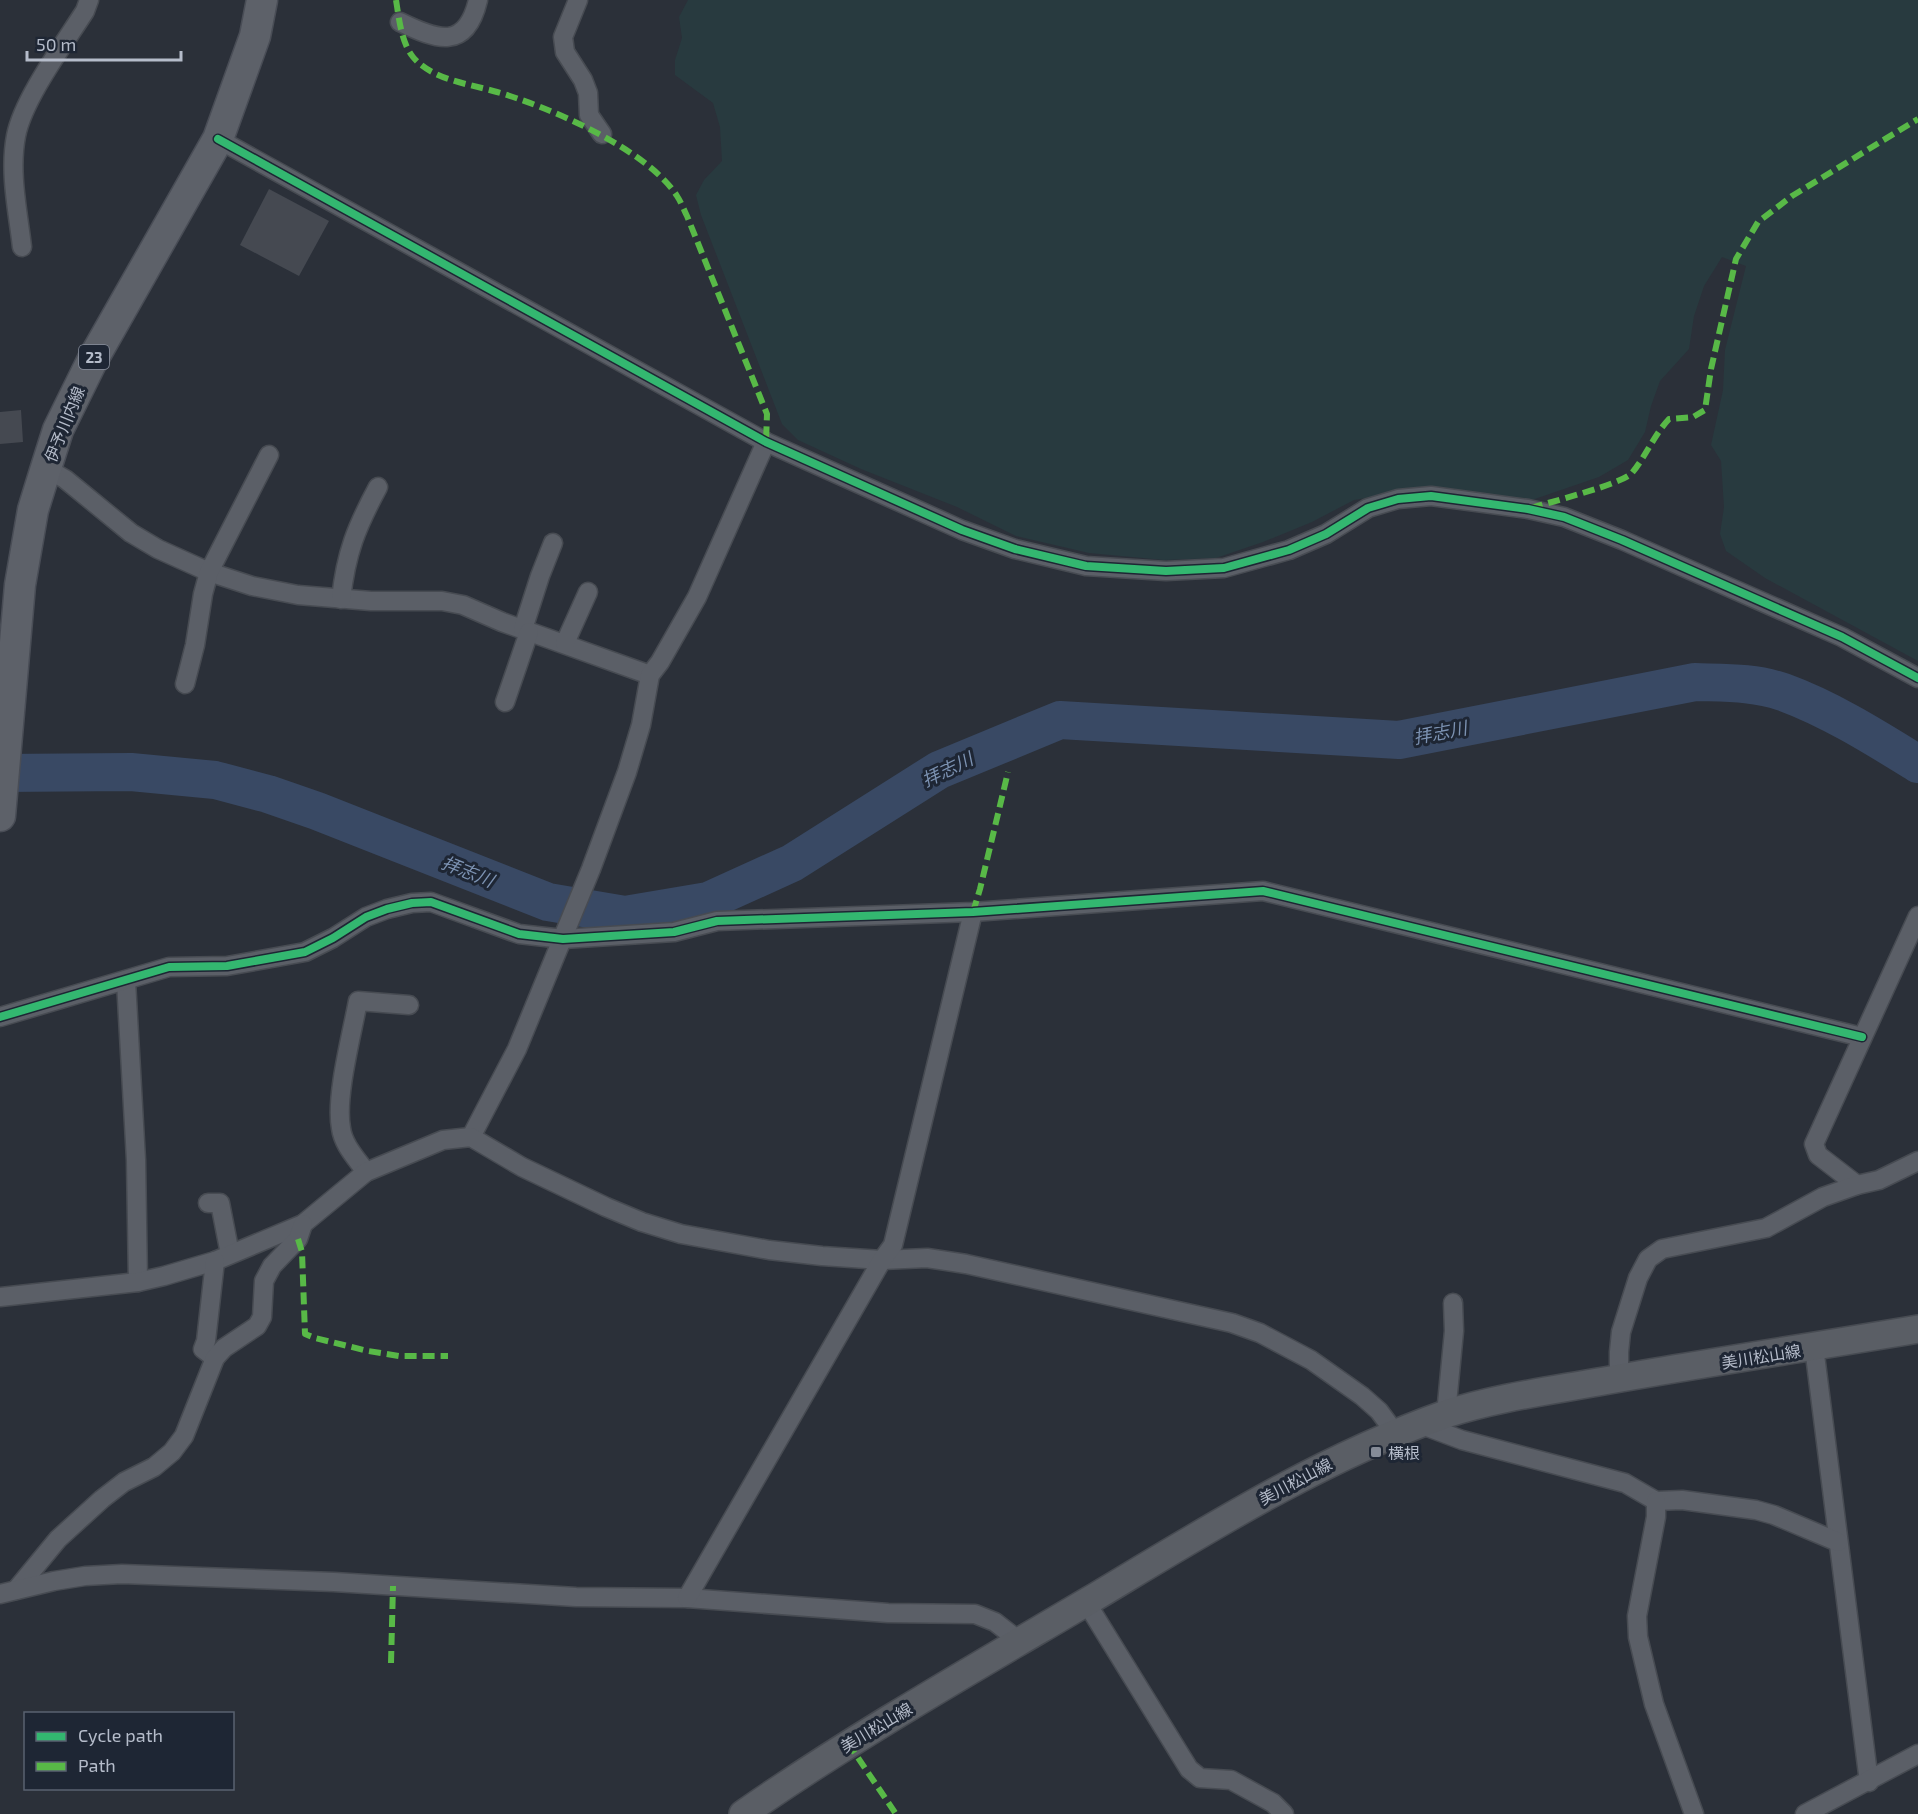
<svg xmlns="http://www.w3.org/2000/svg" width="1918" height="1814" font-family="'Exo 2','Noto Sans JP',sans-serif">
<rect width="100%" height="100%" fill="#2b3039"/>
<path fill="#283a3f" d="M688,0H1918V661L1765,578L1726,551L1720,534L1724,507L1721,461L1711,445L1723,390L1725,350L1746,266L1722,257L1704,286L1694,316L1689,349L1660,381L1651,406L1645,432L1628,460L1599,477L1526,502L1412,490L1354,500L1312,522L1263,542L1216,558L1164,560L1089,553L1016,536L957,507L861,469L798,440L782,424L701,215L696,195L704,180L722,161L720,127L713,103L675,75V60L682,38L679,17Z"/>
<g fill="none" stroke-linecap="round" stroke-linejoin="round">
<path stroke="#394964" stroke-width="38" d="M0,773L131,772L215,780L268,794L317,811L548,902L625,915L708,901L792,863L939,770L1060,720L1399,740L1695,682C1724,683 1755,682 1783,692C1830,709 1876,738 1918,764"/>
</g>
<g fill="#454951">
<path d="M269,189L329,221L299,276L240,245Z"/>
<path d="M21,410L23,442L0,444V412Z"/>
</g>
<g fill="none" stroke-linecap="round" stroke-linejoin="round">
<g stroke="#474b52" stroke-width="21">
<g id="minor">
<path d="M578,0L563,37L565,52L583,80L588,93L589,115L602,134"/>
<path d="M400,22C437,40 466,51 478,0"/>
<path d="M218,139L766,442L962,530L1015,549L1086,566L1166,571L1224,568L1289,550L1326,534L1368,508L1398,499L1431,496L1528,509L1564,517L1622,540L1842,637L1918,678"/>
<path d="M22,247C18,212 9,172 16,136C23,99 64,44 85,11L89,0"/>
<path d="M46,468L65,479L131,533L158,549L209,572L252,586L298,595L371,601H442L463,605L502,622L650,675"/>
<path d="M341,599C346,553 356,528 378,487"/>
<path d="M523,629L540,576L553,543"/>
<path d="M565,643L588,592"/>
<path d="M185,684L195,645L203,594L209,572L269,455"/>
<path d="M505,702L529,632"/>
<path d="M126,981L136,1160L138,1282"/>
<path d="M0,1017L169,967L227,966L305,952L333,938L366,917L387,909L412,903L431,902L519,934L563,939L674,932L717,921L973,912L1263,891L1862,1037"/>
<path d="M471,1137L517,1049L591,869L627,772L641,725L650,675L660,662L697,597L766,442"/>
<path d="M366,1172C357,1159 343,1145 341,1128C335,1097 352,1034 358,1001L409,1005"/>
<path d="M1857,1185L1818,1155L1814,1144L1918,916"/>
<path d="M208,1203H220L230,1254"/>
<path d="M0,1297L138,1282L164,1276L215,1261L303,1224L366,1172L443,1140L471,1137L522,1167L606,1207L642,1222L681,1234L769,1250L822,1256L882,1260L927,1258L966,1264L1232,1323L1260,1333L1311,1360L1362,1396L1379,1411L1396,1434"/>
<path d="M1814,1347L1869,1782"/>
<path d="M215,1358L203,1349L206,1341L215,1261"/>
<path d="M1619,1378V1352L1621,1332L1638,1278L1648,1259L1662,1249L1766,1228L1823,1197L1857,1185L1879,1180L1918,1161"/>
<path d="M1446,1414L1454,1331L1453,1303"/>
<path d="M1422,1425L1462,1440L1625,1483L1656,1501L1682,1500L1756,1510L1774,1515L1838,1542"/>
<path d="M1656,1501V1517L1637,1616L1638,1637L1654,1704L1694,1814"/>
<path d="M16,1590L58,1539L102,1499L124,1482L154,1467L172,1452L184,1436L215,1358L224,1348L257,1326L262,1317L264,1281L272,1266L298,1239L303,1224"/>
<path d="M0,1594L54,1581L85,1576L122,1574L334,1582L576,1597L687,1598L888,1613L975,1614L995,1622L1018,1640"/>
<path d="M687,1598L882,1260L893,1245L973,912"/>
<path d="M1086,1602L1189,1769L1200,1778L1231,1780L1273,1803L1284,1814"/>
<path d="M1805,1814L1918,1754"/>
</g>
</g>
<g stroke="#474b52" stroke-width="30">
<path id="secondary" d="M743,1814C855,1736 973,1669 1090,1600C1205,1531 1319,1459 1446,1414C1495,1398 1548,1391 1598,1382C1704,1363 1812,1347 1918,1329"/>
</g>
<g stroke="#494d56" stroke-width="33">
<path id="primary" d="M0,816L20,585L33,510L46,468L58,430L93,359L218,139L255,36L262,0"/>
</g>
<use href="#minor" stroke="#5b5f67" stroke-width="18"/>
<use href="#secondary" stroke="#5a5e65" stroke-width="27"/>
<use href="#primary" stroke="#5d6169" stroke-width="30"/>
<g stroke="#58b947" stroke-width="6" stroke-dasharray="12 6" stroke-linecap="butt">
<path d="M396,0C399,18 401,42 413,57C432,80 470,84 497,92C549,107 647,149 677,196C681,202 684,210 687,216L767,414L766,442"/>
<path d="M1531,508C1550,502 1622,484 1632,473C1646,456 1654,435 1669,419L1693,417L1705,410L1711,369L1736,259L1758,222L1792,196L1918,119"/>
<path d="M973,912L980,889L1008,772"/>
<path d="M298,1239L302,1252L305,1334L315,1338L368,1351L399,1356H448"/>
<path d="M391,1663L393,1586"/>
<path d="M848,1743L896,1814"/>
</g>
<g stroke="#1e2634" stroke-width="11">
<g id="cycleway">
<path d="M218,139L766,442L962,530L1015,549L1086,566L1166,571L1224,568L1289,550L1326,534L1368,508L1398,499L1431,496L1528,509L1564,517L1622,540L1842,637L1918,678"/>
<path d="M0,1017L169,967L227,966L305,952L333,938L366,917L387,909L412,903L431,902L519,934L563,939L674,932L717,921L973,912L1263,891L1862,1037"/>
</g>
</g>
<use href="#cycleway" stroke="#33b770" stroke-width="8"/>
</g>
<rect fill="#858b97" stroke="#1e2634" stroke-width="2" x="1370" y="1446" width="12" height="12" rx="3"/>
<g text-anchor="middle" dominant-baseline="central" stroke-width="6" stroke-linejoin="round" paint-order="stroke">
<rect fill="#1e2634" stroke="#888f9d" stroke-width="1.5" x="79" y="345" width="30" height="24" rx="4.5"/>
<g font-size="15" font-weight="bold" fill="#b5bcca">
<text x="94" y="357">23</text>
</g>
<g font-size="16" fill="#b5bcca" stroke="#1e2634">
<text transform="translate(64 424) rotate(-68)">伊予川内線</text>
<text transform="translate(1761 1356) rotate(-9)">美川松山線</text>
<text transform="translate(1295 1481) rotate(-28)">美川松山線</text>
<text transform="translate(876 1727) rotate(-31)">美川松山線</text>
</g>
<g font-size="16" fill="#b5bcca" stroke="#1e2634" text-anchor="start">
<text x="1388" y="1452">横根</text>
</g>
<g font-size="18" font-style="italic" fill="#7c92b2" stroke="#1e2634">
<text transform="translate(1440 732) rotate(-11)">拝志川</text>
<text transform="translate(947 769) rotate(-26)">拝志川</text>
<text transform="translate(468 871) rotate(22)">拝志川</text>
</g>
</g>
<rect x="24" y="1712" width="210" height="78" fill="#1e2634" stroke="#5a6270" stroke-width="1.5"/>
<rect x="36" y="1732" width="30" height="9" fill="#33b770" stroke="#5a6270" stroke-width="1.5"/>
<text x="78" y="1742" font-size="18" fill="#b5bcca">Cycle path</text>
<rect x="36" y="1762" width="30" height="9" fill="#58b947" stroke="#5a6270" stroke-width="1.5"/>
<text x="78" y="1772" font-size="18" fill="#b5bcca">Path</text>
<path d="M27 51v9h154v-9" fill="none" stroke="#b5bcca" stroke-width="3"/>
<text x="36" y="51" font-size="18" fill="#b5bcca" stroke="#1e2634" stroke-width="4.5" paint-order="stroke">50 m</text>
</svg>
